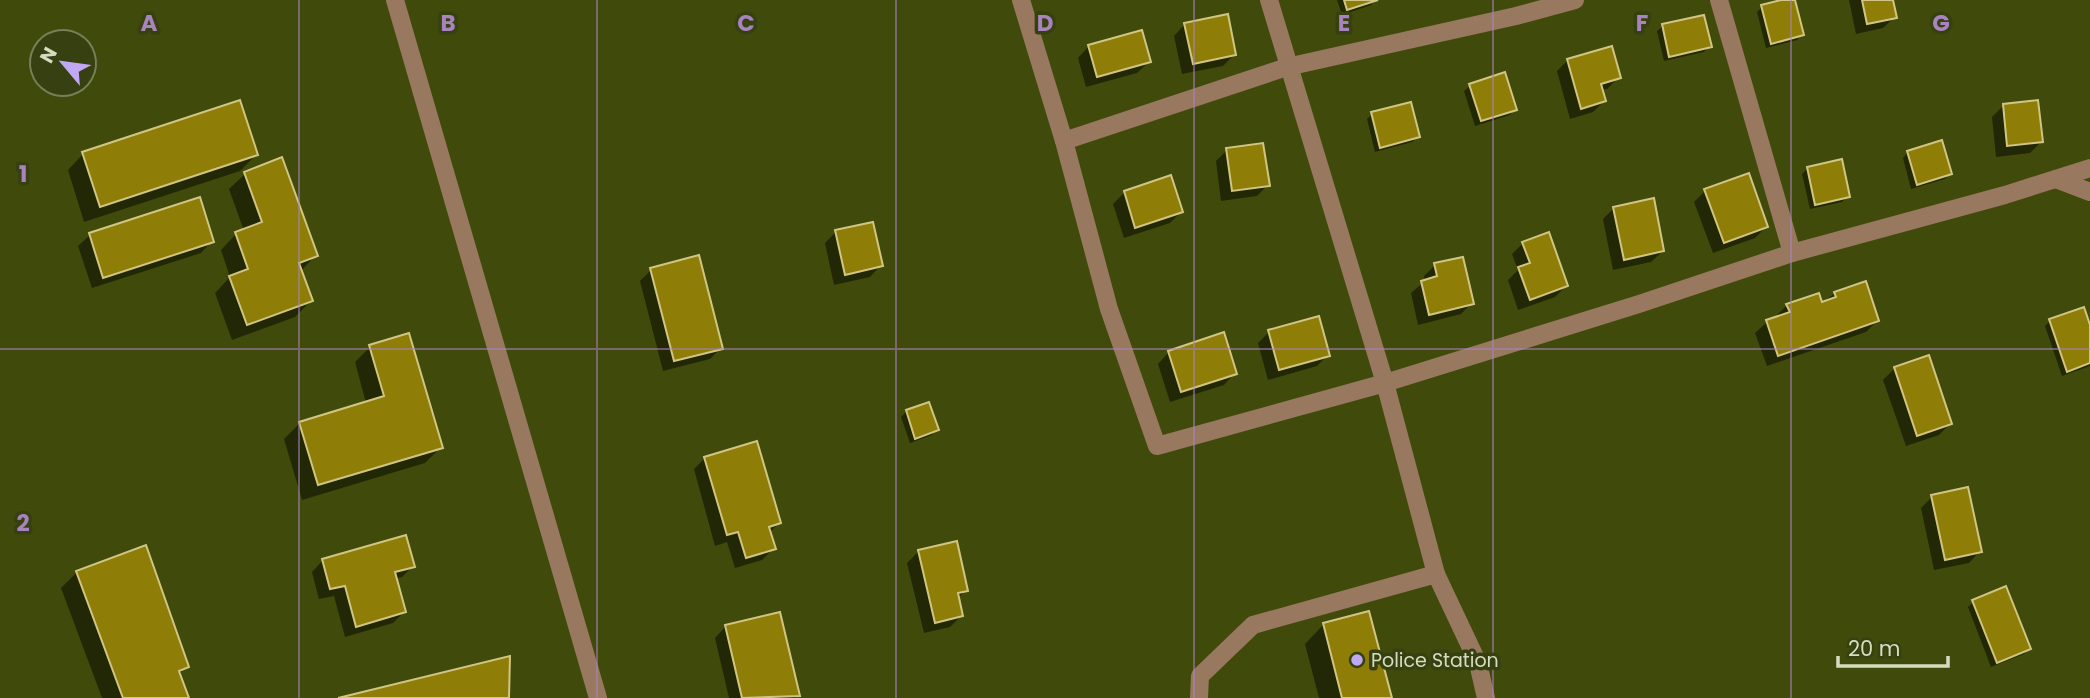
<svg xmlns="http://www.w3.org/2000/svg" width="2090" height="698" font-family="Poppins,sans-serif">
<rect width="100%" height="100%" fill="#404b0b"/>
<!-- shadow -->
<g fill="#0007">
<polygon points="1337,0 1376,0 1371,5 1342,15"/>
<polygon points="1787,0 1793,0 1802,34 1797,40 1766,48 1757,12 1762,7"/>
<polygon points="1849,0 1891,0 1895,17 1883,28 1856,34"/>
<polygon points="1185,24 1234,55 1223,66 1182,74 1174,36"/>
<polygon points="1663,26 1710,46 1704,52 1664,61 1657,31"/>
<polygon points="1089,46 1149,62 1137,73 1086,87 1078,58"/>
<polygon points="1568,60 1619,77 1607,89 1601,90 1604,101 1593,112 1570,119 1557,71"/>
<polygon points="1470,86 1515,109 1510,115 1475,126 1464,91"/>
<polygon points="2004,105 2041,142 2030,153 1996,157 1992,117"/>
<polygon points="1372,114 1418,137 1412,142 1375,152 1367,119"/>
<polygon points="1227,150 1268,185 1257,196 1221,201 1216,161"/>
<polygon points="1908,152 1950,174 1945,179 1911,189 1903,158"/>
<polygon points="83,154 256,155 240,171 84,222 68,170"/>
<polygon points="1807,169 1848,196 1842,202 1810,209 1802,174"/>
<polygon points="245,174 316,255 300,272 311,301 295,317 232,340 215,293 230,277 221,250 236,234 244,231 229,189"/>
<polygon points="1170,177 1181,212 1170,223 1124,238 1113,204 1124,193"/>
<polygon points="1705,191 1766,227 1755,238 1713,253 1694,202"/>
<polygon points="1614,208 1663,251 1651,262 1613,270 1603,219"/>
<polygon points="836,232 881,265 870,277 834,285 825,243"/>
<polygon points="90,235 212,241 201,253 92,288 78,246"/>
<polygon points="1523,243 1566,286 1555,297 1518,310 1508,280 1518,270 1512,254"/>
<polygon points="1435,265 1472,303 1461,314 1418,325 1411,293 1425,281 1424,276"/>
<polygon points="651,270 721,348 710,359 663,371 640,281"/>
<polygon points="1835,293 1877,321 1866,332 1767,366 1755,333 1767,322 1777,319 1776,316 1787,305 1821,304"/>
<polygon points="2050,321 2090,331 2090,366 2062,376 2045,326"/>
<polygon points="1269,332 1328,355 1317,366 1268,380 1258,343"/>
<polygon points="370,347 441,447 425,463 302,500 284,439 300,423 366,403 355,362"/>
<polygon points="1169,352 1235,373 1224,385 1170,402 1158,364"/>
<polygon points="1928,358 1950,424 1939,435 1906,446 1883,380 1894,369"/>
<polygon points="907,411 937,429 932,435 910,443 901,417"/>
<polygon points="705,458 779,523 769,533 774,548 762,560 735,568 727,542 715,546 694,469"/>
<polygon points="1932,497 1980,551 1969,563 1934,570 1921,508"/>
<polygon points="955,543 966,590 957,599 961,616 950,627 924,633 907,563 918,552"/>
<polygon points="323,560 413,566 402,577 395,579 404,612 393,623 345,637 334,596 319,599 312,572"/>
<polygon points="77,572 187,667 178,675 187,698 102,698 61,588"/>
<polygon points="1973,602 2029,648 2024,654 1991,667 1968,607"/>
<polygon points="1324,624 1390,698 1319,698 1305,644"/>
<polygon points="726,626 798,696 796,698 729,698 715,638"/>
</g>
<!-- building -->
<g fill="#8e7d07" stroke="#d1c584" stroke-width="2">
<polygon points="1344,0 1378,0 1347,10"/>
<polygon points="1781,0 1795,0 1804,35 1771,44 1761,5"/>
<polygon points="1862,0 1893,0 1897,18 1867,24"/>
<polygon points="1228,14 1236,55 1193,64 1184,23"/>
<polygon points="1704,15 1712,47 1669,57 1662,24"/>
<polygon points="1142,30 1151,62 1097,77 1088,45"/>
<polygon points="1612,46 1621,78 1601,84 1606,101 1581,109 1567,59"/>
<polygon points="1505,72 1517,110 1481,121 1469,84"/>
<polygon points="240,100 258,155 100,207 82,152"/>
<polygon points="2038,100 2043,142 2007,146 2003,104"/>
<polygon points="1411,102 1420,137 1380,148 1371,112"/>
<polygon points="1942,140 1952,174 1917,185 1907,151"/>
<polygon points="1263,143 1270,186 1232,191 1226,148"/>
<polygon points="282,157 318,256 299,263 313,301 247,325 229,276 248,269 235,232 262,222 244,172"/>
<polygon points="1842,159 1850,197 1815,205 1807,167"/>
<polygon points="1749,173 1768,227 1724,243 1704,189"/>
<polygon points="1171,175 1183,212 1135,228 1124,191"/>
<polygon points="200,197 214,242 103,278 89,233"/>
<polygon points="1654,198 1664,251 1624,260 1613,207"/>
<polygon points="873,222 883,266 845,275 835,230"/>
<polygon points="1549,232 1568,286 1530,300 1518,267 1530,263 1522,242"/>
<polygon points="699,255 723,349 674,361 650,268"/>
<polygon points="1463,257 1474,304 1429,315 1421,281 1437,276 1434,263"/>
<polygon points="1866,281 1879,321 1778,356 1766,320 1790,312 1786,304 1819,293 1822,302 1836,297 1834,292"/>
<polygon points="2084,307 2090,325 2090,363 2067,372 2049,319"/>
<polygon points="1319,316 1330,356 1279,370 1268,330"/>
<polygon points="1224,332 1237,374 1181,392 1168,351"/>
<polygon points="409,333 443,448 318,485 299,422 384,396 369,345"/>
<polygon points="1929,355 1952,424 1917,436 1894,367"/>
<polygon points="929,402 939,430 915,439 906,410"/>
<polygon points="757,441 781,523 769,527 776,549 746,558 738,532 727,535 704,457"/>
<polygon points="1968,487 1982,552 1945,560 1931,495"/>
<polygon points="406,535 415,567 395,572 406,612 356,627 345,586 330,589 322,559"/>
<polygon points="957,541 968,591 958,593 963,616 935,623 918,550"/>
<polygon points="146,545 189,667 179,671 189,698 123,698 76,571"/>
<polygon points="2006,586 2031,649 1997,663 1972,600"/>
<polygon points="1369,611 1392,698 1342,698 1323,623"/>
<polygon points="780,612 800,696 742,698 725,625"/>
<polygon points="510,656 509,698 338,698"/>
</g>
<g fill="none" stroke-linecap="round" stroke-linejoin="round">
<!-- minor -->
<g stroke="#98785f" stroke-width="18">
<polyline points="395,0 598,698"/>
<polyline points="1021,0 1064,141 1109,309 1157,446 1385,383 1639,304 1792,253 2005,195 2090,168"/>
<polyline points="1719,0 1792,253"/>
<polyline points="1064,141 1287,67 1516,16 1575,0"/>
<polyline points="2056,179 2090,192"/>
<polyline points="1436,574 1478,663 1486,698"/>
<polyline points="1199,698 1200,676 1253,625 1436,574 1385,383 1269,0"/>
</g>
</g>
<!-- grid -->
<path fill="none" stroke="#a884be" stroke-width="2" stroke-opacity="0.55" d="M299 0V698M597 0V698M896 0V698M1194 0V698M1493 0V698M1791 0V698M0 349H2090"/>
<!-- markers -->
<circle fill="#c1a8f3" stroke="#374011" stroke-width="2.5" cx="1357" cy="660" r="7"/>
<g text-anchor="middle" stroke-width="7" stroke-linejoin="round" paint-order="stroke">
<!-- poi labels -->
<g font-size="19" fill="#d5ddbe" stroke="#374011" text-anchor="start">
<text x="1371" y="667">Police Station</text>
</g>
</g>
<g font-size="23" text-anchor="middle" font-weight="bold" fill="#a884be" stroke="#374011" stroke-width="7" stroke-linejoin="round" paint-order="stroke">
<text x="149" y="31">A</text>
<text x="448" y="31">B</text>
<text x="746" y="31">C</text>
<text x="1045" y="31">D</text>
<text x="1344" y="31">E</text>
<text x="1642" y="31">F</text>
<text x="1941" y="31">G</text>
<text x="23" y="182">1</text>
<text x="23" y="531">2</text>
</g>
<!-- north arrow -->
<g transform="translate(63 63) rotate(299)"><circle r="33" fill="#374011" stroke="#767f56" stroke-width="2"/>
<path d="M0-5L12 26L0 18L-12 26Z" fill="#c1a8f3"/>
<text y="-10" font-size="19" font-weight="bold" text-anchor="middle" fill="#d5ddbe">N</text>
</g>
<!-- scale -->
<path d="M1838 656v10h110v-10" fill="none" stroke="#d5ddbe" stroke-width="3.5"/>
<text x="1848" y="656" font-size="21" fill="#d5ddbe" stroke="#374011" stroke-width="5" paint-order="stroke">20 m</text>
</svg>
